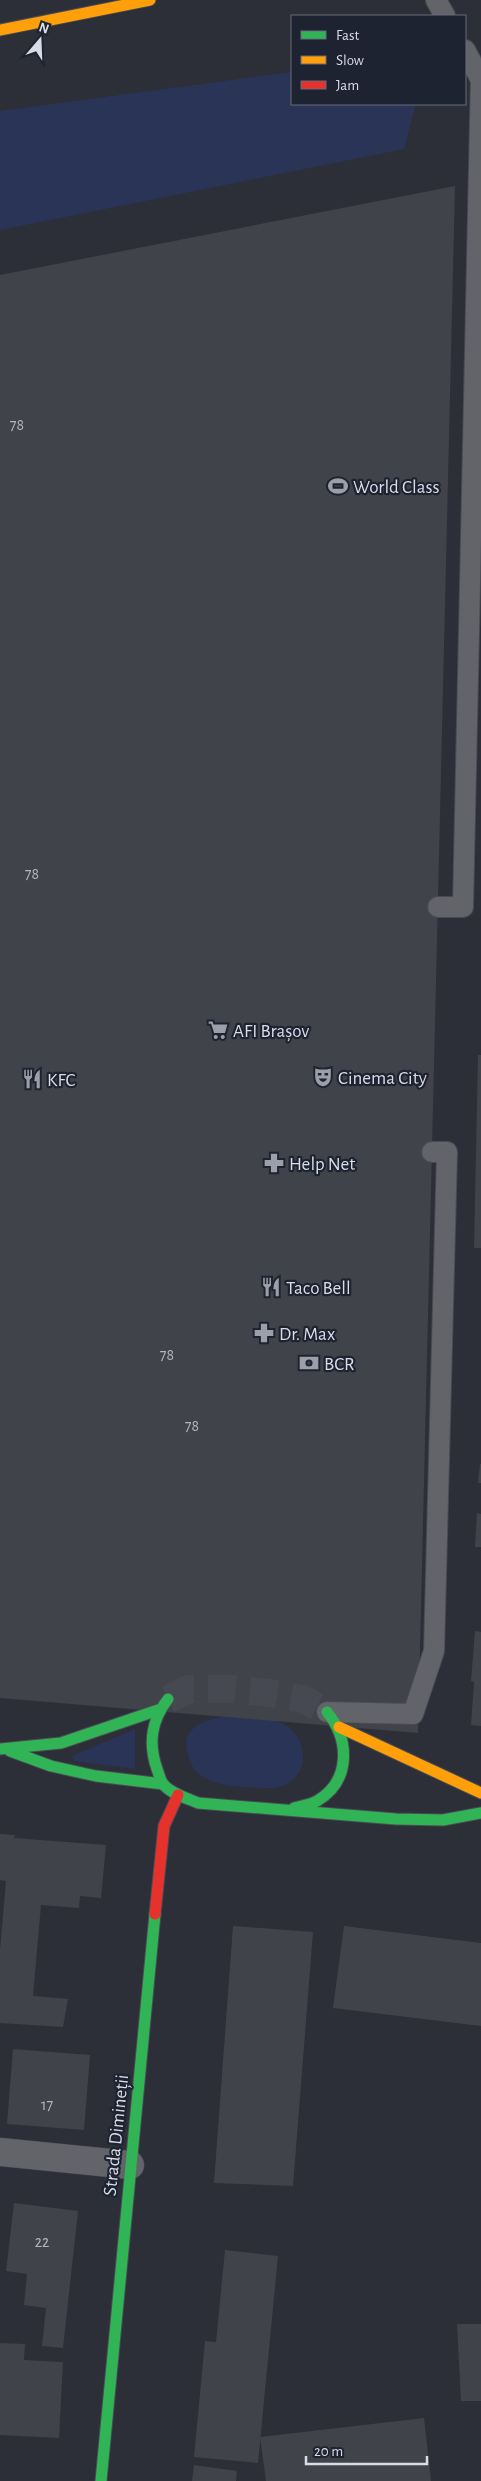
<svg xmlns="http://www.w3.org/2000/svg" width="481" height="2481" font-family="'Alegreya Sans',sans-serif">
<rect width="100%" height="100%" fill="#2c2f37"/>
<!-- green -->
<g fill="#2a3457">
<polygon points="292,72 292,104 416,104 404,149 0,230 0,111"/>
<path d="M221 1717C234 1718 273 1718 282 1723 317 1743 307 1791 265 1788 243 1787 218 1788 199 1774 193 1770 190 1762 188 1755 181 1729 199 1722 221 1717Z"/>
<polygon points="135,1729 135,1769 74,1761 72,1756"/>
</g>
<!-- building -->
<g fill="#41434a">
<polygon points="455,186 418,1733 0,1698 0,275"/>
<polygon points="478,1055 481,1055 481,1248 474,1248"/>
<polygon points="480,1464 481,1464 481,1483 478,1483"/>
<polygon points="477,1513 481,1514 481,1547 475,1547"/>
<polygon points="475,1631 481,1632 481,1726 471,1725 474,1682 471,1681"/>
<polygon points="0,1834 15,1835 14,1838 106,1845 101,1898 80,1896 79,1908 41,1905 33,1996 68,1999 63,2027 0,2023 0,1950 6,1881 0,1880"/>
<polygon points="233,1926 313,1932 293,2186 214,2183"/>
<polygon points="344,1926 481,1943 481,2026 333,2008"/>
<polygon points="13,2049 90,2055 84,2130 7,2124"/>
<polygon points="14,2203 78,2211 63,2348 42,2346 46,2308 24,2305 27,2274 6,2271"/>
<polygon points="225,2250 278,2256 258,2463 194,2457 205,2341 216,2342"/>
<polygon points="457,2324 481,2324 481,2401 461,2401"/>
<polygon points="0,2343 25,2344 24,2360 63,2362 59,2438 0,2435"/>
<polygon points="424,2418 431,2481 266,2481 260,2437"/>
<polygon points="194,2465 237,2471 236,2481 192,2481"/>
</g>
<g fill="none" stroke-linecap="round" stroke-linejoin="round">
<!-- secondary-tunnel -->
<polyline stroke="#464951" stroke-width="28" stroke-dasharray="28 14" stroke-linecap="butt" points="168,1699 189,1689 231,1689 269,1693 303,1699 327,1712"/>
<defs>
<g id="lane">
<polyline points="436,0 445,16"/>
<polyline points="465,50 480,78"/>
<polyline points="438,907 463,907 481,76"/>
<polyline points="327,1712 413,1714 434,1651 447,1152 432,1152"/>
</g>
<polyline id="street" points="0,2152 130,2165"/>
<g id="fast">
<path d="M168 1699C151 1721 148 1743 157 1769 159 1774 160 1780 163 1784 171 1794 187 1798 198 1803L396 1819 443 1820 481 1813"/>
<polyline points="0,1749 61,1743 158,1710"/>
<polyline points="10,1751 51,1766 96,1776 163,1784"/>
<path d="M294 1808C301 1806 310 1805 317 1801 351 1781 350 1740 327 1712"/>
<polyline points="101,2481 155,1914"/>
</g>
<g id="slow">
<polyline points="0,30 150,0"/>
<polyline points="339,1727 481,1793"/>
</g>
<polyline id="jam" points="155,1914 164,1826 178,1795"/>
</defs>
<!-- lane casing -->
<use href="#lane" stroke="#494b52" stroke-width="22"/>
<!-- street casing -->
<use href="#street" stroke="#494b52" stroke-width="29"/>
<!-- fast casing -->
<use href="#fast" stroke="#494b52" stroke-width="13"/>
<!-- slow casing -->
<use href="#slow" stroke="#494b52" stroke-width="13"/>
<!-- jam casing -->
<use href="#jam" stroke="#494b52" stroke-width="13"/>
<!-- lane -->
<use href="#lane" stroke="#62646a" stroke-width="20"/>
<!-- street -->
<use href="#street" stroke="#62646a" stroke-width="28"/>
<!-- fast -->
<use href="#fast" stroke="#30b455" stroke-width="11"/>
<!-- slow -->
<use href="#slow" stroke="#ff9f0a" stroke-width="11"/>
<!-- jam -->
<use href="#jam" stroke="#e5322d" stroke-width="11"/>
</g>
<!-- icons -->
<defs>
<symbol id="stadium-bare" viewBox="-9 -9 18 18"><path d="M0-5a6.5 5 0 1 0 0 10a6.5 5 0 1 0 0-10ZM-3.5-1.8h7v3.6h-7Z" fill="#9c9fa9" stroke="#1e2331" stroke-width="2.5" paint-order="stroke"/></symbol>
<symbol id="supermarket-bare" viewBox="-9 -9 18 18"><path d="M-6-5.5h2.5l.6 2H6L4.5 2H-2.5L-4.4-4H-6ZM-1.5 3.2a1.3 1.3 0 1 0 .1 0ZM3 3.2a1.3 1.3 0 1 0 .1 0Z" fill="#9c9fa9" stroke="#1e2331" stroke-width="2.5" paint-order="stroke"/></symbol>
<symbol id="theatre-bare" viewBox="-9 -9 18 18"><path d="M-5-5.5Q0-4 5-5.5V0Q5 5 0 6Q-5 5-5 0ZM-3.3-2.5H-1v1.5H-3.3ZM1-2.5H3.3v1.5H1ZM-2.8 1Q0 5.5 2.8 1Z" fill="#9c9fa9" stroke="#1e2331" stroke-width="2.5" paint-order="stroke"/></symbol>
<symbol id="restaurant-bare" viewBox="-9 -9 18 18"><path d="M-5-6h1v4h1v-4h1v4h1v-4h1v5L-1.5 .5V6h-2V.5L-5-1ZM5-6V6H3V1.5H1.5Q1.5-4 5-6Z" fill="#9c9fa9" stroke="#1e2331" stroke-width="2.5" paint-order="stroke"/></symbol>
<symbol id="pharmacy-bare" viewBox="-9 -9 18 18"><path d="M-2-6h4v4h4v4h-4v4h-4v-4h-4v-4h4Z" fill="#9c9fa9" stroke="#1e2331" stroke-width="2.5" paint-order="stroke"/></symbol>
<symbol id="bank-bare" viewBox="-9 -9 18 18"><path d="M-6-4H6V4H-6ZM0-2.3a2.3 2.3 0 1 0 0 4.6a2.3 2.3 0 1 0 0-4.6Z" fill="#9c9fa9" stroke="#1e2331" stroke-width="2.5" paint-order="stroke"/></symbol>
</defs>
<g fill-rule="evenodd">
<use href="#stadium-bare" x="324" y="472" width="28" height="28"/>
<use href="#supermarket-bare" x="204" y="1016" width="28" height="28"/>
<use href="#theatre-bare" x="309" y="1063" width="28" height="28"/>
<use href="#restaurant-bare" x="18" y="1065" width="28" height="28"/>
<use href="#pharmacy-bare" x="260" y="1149" width="28" height="28"/>
<use href="#restaurant-bare" x="257" y="1273" width="28" height="28"/>
<use href="#pharmacy-bare" x="250" y="1319" width="28" height="28"/>
<use href="#bank-bare" x="295" y="1349" width="28" height="28"/>
</g>
<g text-anchor="middle" stroke-width="4.5" stroke-linejoin="round" paint-order="stroke">
<!-- number labels -->
<g font-size="16" fill="#b3b6c0">
<text x="17" y="430">78</text>
<text x="32" y="879">78</text>
<text x="167" y="1360">78</text>
<text x="192" y="1431">78</text>
<text x="47" y="2110">17</text>
<text x="42" y="2247">22</text>
</g>
<!-- poi labels -->
<g font-size="19" fill="#d9dce7" stroke="#1e2331" text-anchor="start">
<text x="353" y="493">World Class</text>
<text x="233" y="1037">AFI Brașov</text>
<text x="338" y="1084">Cinema City</text>
<text x="47" y="1086">KFC</text>
<text x="289" y="1170">Help Net</text>
<text x="286" y="1294">Taco Bell</text>
<text x="279" y="1340">Dr. Max</text>
<text x="324" y="1370">BCR</text>
</g>
<!-- street labels -->
<g font-size="19" fill="#d9dce7" stroke="#1e2331">
<text transform="translate(115 2135) rotate(-84)" y="7">Strada Dimineții</text>
</g>
</g>
<!-- legend -->
<rect x="291" y="15" width="175" height="90" fill="#1e2331" stroke="#696d7a"/>
<rect x="301" y="31" width="25" height="8" fill="#30b455" stroke="#696d7a"/>
<text x="336" y="40" font-size="15" fill="#d9dce7">Fast</text>
<rect x="301" y="56" width="25" height="8" fill="#ff9f0a" stroke="#696d7a"/>
<text x="336" y="65" font-size="15" fill="#d9dce7">Slow</text>
<rect x="301" y="81" width="25" height="8" fill="#e5322d" stroke="#696d7a"/>
<text x="336" y="90" font-size="15" fill="#d9dce7">Jam</text>
<!-- north arrow -->
<g transform="translate(40 40) rotate(19)" stroke="#1e2331" stroke-width="4" paint-order="stroke">
<path d="M0-4L9 19L0 12L-9 19Z" fill="#d9dce7"/>
<text y="-8" font-size="14" font-weight="bold" text-anchor="middle" fill="#d9dce7">N</text>
</g>
<!-- scale -->
<path d="M306 2456v8h121v-8" fill="none" stroke="#d9dce7" stroke-width="2.5"/>
<text x="314" y="2456" font-size="15" fill="#d9dce7" stroke="#1e2331" stroke-width="4" paint-order="stroke">20 m</text>
</svg>
